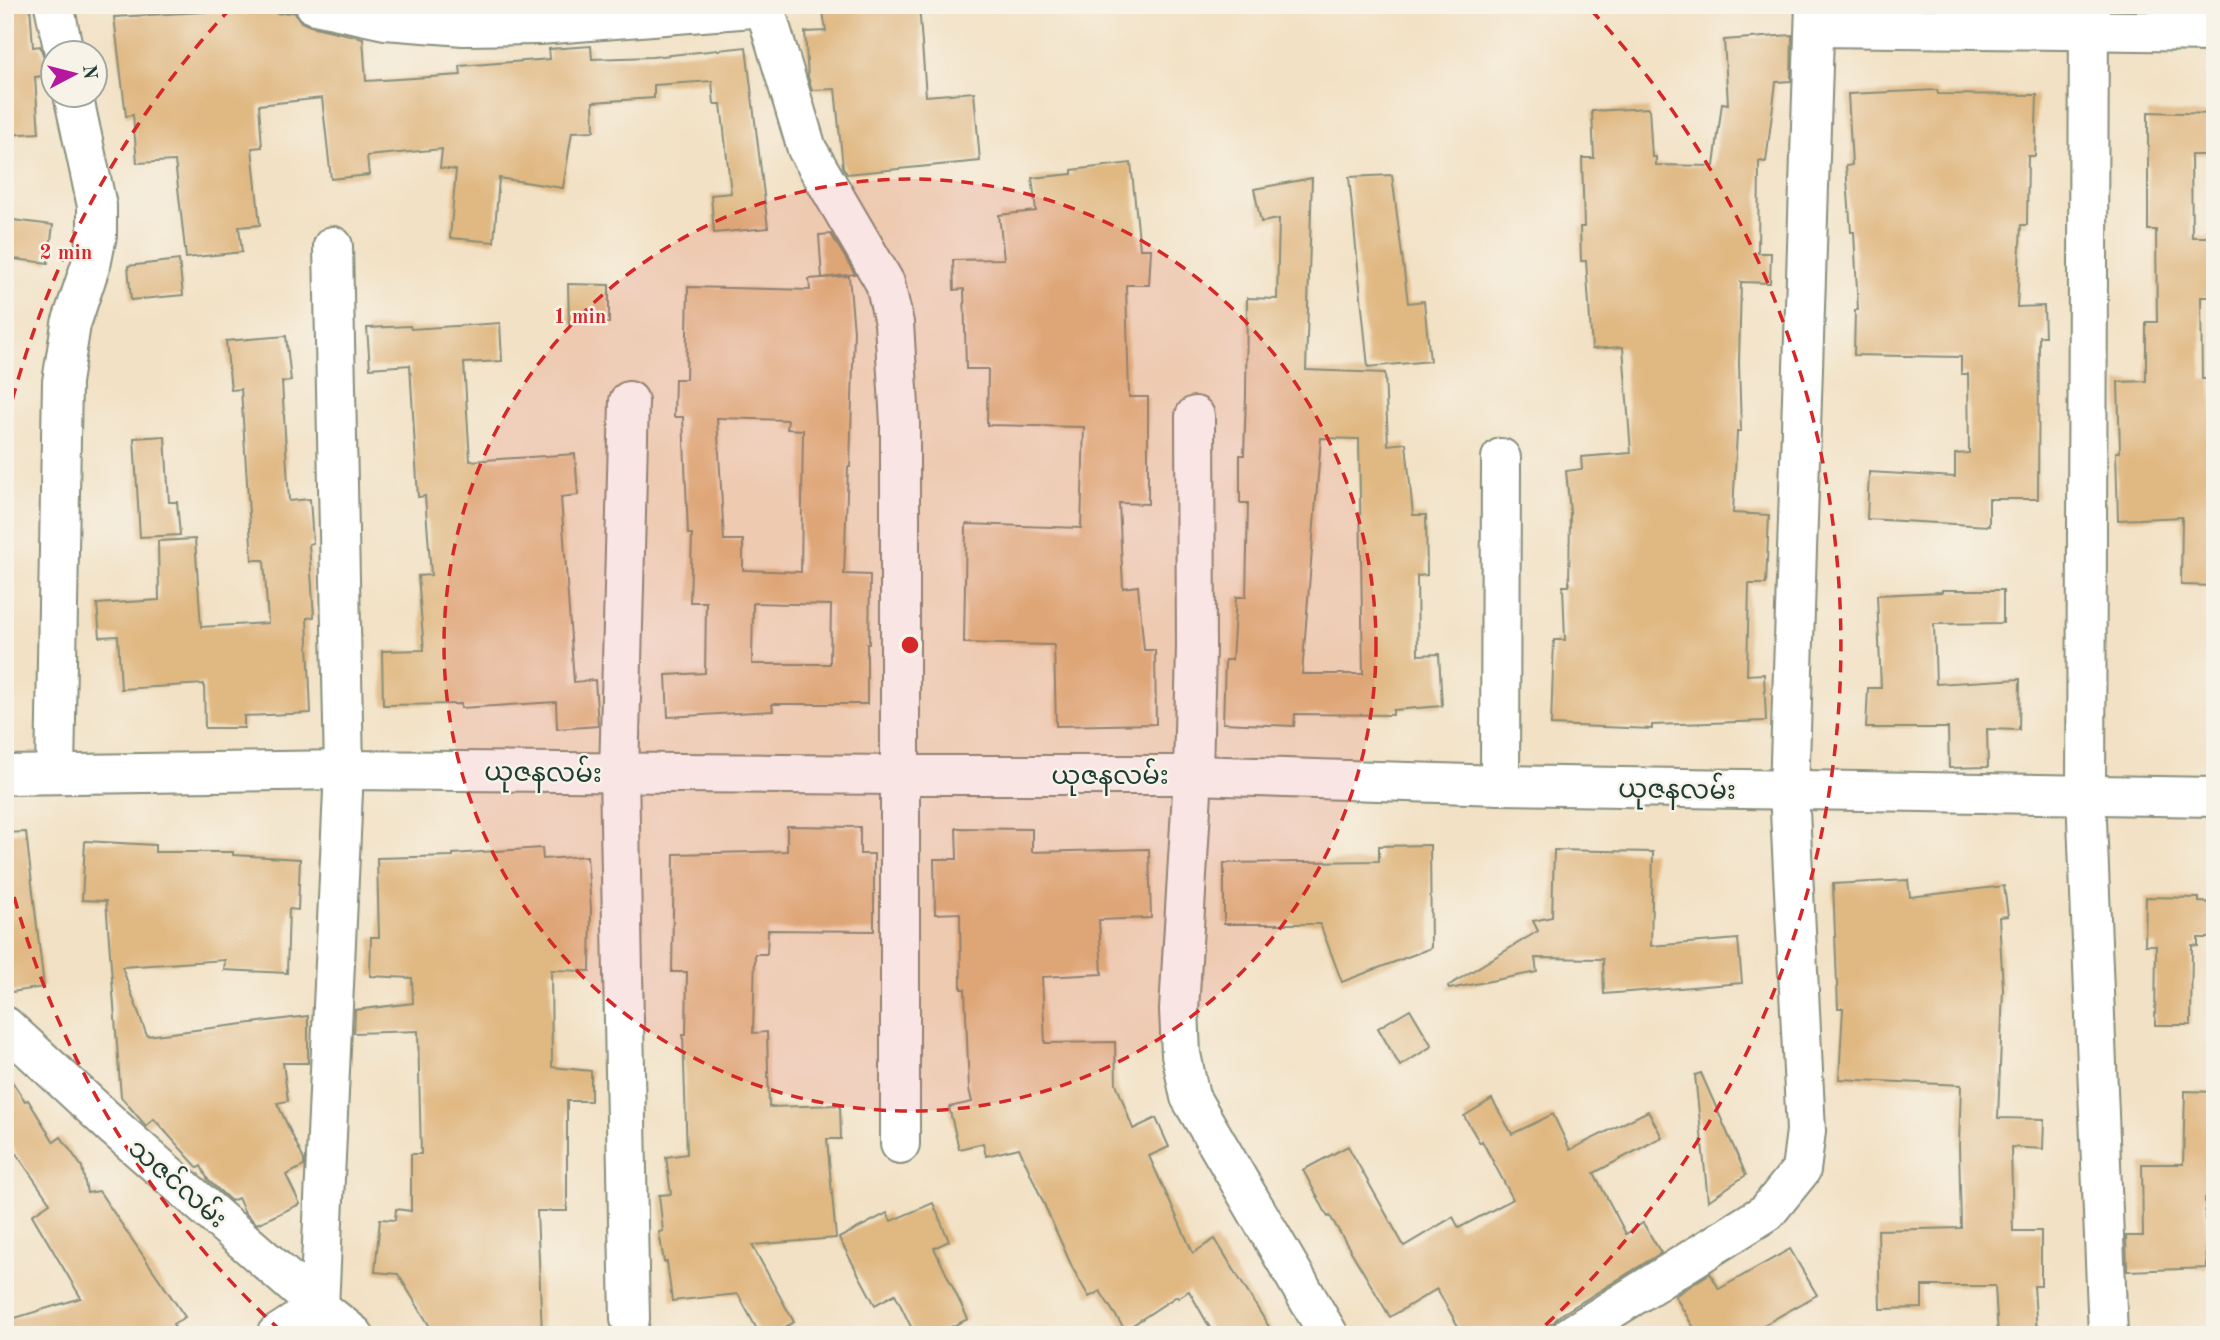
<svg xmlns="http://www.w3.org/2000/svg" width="2220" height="1340" font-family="'Old Standard TT','Noto Sans Myanmar',serif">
<rect width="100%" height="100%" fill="#f7f3e8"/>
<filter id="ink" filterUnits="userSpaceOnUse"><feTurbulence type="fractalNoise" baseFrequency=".0143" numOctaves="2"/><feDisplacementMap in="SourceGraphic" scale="14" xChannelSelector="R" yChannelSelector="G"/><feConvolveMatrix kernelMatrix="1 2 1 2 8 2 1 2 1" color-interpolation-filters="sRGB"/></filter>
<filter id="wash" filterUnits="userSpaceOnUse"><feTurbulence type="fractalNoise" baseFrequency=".00686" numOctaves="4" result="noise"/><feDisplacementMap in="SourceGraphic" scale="28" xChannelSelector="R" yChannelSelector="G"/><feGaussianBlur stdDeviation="1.57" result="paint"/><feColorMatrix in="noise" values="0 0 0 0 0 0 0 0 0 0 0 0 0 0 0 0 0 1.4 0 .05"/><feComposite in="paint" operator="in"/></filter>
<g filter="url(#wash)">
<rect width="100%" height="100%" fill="#f2e1c4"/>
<g id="blocks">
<!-- building -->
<g fill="#e0b882" fill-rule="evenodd">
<polygon points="5,5 30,5 33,47 40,46 47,66 52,70 52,75 35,77 39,133 5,135"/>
<polygon points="822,5 919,5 926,96 974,92 980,161 847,174 843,167 835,89 812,90 808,77 805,32 826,31"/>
<polygon points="277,8 277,14 294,12 301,22 310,26 363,38 366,81 461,75 460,66 550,59 549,49 591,46 592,59 652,57 746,47 768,228 714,233 711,195 731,193 721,104 714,104 712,81 654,85 654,98 593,102 594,131 572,132 563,188 499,178 494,242 450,238 456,170 440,168 442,149 367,156 369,175 331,179 322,98 259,105 262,147 252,148 260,225 239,227 242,252 186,258 175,161 137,163 133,115 126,116 114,17"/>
<polygon points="1792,35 1791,81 1776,82 1766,162 1759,161 1758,253 1771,253 1770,283 1741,282 1739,363 1741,431 1737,431 1733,513 1769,515 1766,584 1749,584 1747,675 1764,674 1766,721 1652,725 1652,729 1551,725 1554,640 1565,640 1563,586 1569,586 1570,512 1566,471 1582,469 1581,457 1631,453 1623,347 1592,349 1586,261 1581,261 1580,227 1584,227 1582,158 1594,158 1592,111 1649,108 1652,157 1656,157 1656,165 1714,166 1722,103 1728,104 1724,40"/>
<polygon points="1937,90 1938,94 2037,95 2035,156 2028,156 2027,225 2021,225 2017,307 2044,306 2045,336 2039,336 2038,499 1989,499 1989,526 1867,519 1869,472 1955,477 1955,454 1969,453 1968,374 1961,374 1961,357 1854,355 1855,310 1858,310 1854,232 1851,232 1846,166 1852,165 1848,94"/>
<polygon points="2148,112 2215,114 2215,155 2191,155 2192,237 2215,237 2215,297 2201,297 2202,379 2211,379 2215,448 2215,586 2181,585 2182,517 2118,520 2116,452 2120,452 2118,382 2146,381 2146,322 2157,322 2156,230 2148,230"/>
<polygon points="1131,163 1140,249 1151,249 1149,285 1126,285 1129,397 1148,397 1148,504 1119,503 1123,588 1138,586 1144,650 1155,650 1156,724 1056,726 1054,645 964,643 966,524 1081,528 1084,427 987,425 988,369 966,369 964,289 954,290 953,260 1004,259 999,215 1036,211 1032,178 1072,174 1072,170"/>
<polygon points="1392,175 1408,303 1424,301 1430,361 1368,367 1349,177"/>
<path d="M1312 178 1306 370 1385 373 1388 445 1406 443 1413 515H1426L1427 575 1417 576 1418 655 1439 654 1442 706 1393 710V715L1295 714 1294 726 1223 723 1225 660H1232L1236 597H1246L1248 503H1240V455H1244L1246 395 1247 298 1277 299 1279 219 1261 222 1254 189ZM1321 438 1359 439 1363 674H1302Z"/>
<polygon points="5,219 53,225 48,263 5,258"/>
<polygon points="831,234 855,274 822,278 819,235"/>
<polygon points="179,260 183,295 131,300 128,266"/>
<path d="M849 276 854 331 850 467H848L844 574 870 575 869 644H867V704H772L773 711 668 717 666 675 705 673 706 602H690L692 534H688L683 417H674L675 379H686L688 287 810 290 809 279ZM717 418 788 420 787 429 803 430 801 572 743 570V540H724ZM753 603 831 605 830 664H752Z"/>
<polygon points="568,284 609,285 609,323 569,324"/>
<polygon points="500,323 502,361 464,363 470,461 575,454 578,495 561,497 574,682 595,680 598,726 557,729 556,702 461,708 461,704 383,705 382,651 424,650 418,576 431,575 425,496 418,497 410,365 370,368 367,328 410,326 411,329"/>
<polygon points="286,336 291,381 282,382 289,501 310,499 313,543 309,544 314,617 307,618 311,713 244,716 244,728 205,728 204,684 121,689 118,636 100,637 97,604 159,600 158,541 195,539 201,627 268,623 264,560 252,560 241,389 231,390 226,341"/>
<polygon points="165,436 169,502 177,502 180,535 140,537 134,438"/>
<polygon points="1942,590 2003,590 2003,623 1934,624 1936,684 2020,679 2019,730 1987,729 1988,767 1949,768 1948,728 1866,728 1868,688 1881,688 1877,595 1942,592"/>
<polygon points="787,826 860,827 860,854 874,854 874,931 768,930 767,954 755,954 753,1033 767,1032 769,1107 840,1105 841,1139 827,1139 836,1238 752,1245 794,1322 771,1335 760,1335 738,1294 672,1301 667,1262 664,1262 659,1232 663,1231 659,1195 671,1194 666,1157 687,1154 683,1035 686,1035 687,972 672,972 674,854 787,851"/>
<polygon points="956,828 1032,829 1032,852 1149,849 1151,918 1099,920 1102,974 1042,977 1045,1043 1115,1042 1116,1083 1133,1129 1156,1118 1169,1147 1149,1156 1193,1253 1215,1239 1274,1335 1214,1335 1189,1291 1178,1298 1177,1296 1125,1330 1100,1291 1089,1297 1073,1269 1019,1148 986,1156 983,1143 959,1149 949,1107 972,1102 969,1089 965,989 961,989 960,913 935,914 934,859 957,859"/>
<polygon points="26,832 44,987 5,993 5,833"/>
<polygon points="85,841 155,845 155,852 233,852 233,855 300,859 298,910 289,909 287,973 224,970 225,960 122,967 147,1036 308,1016 308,1063 283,1063 288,1101 277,1103 304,1160 304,1166 286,1175 300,1204 257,1224 245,1213 238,1198 231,1201 208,1180 201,1166 198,1168 154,1119 146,1126 121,1097 106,901 82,900"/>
<polygon points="1430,845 1431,948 1342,982 1320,924 1224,924 1224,863 1379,861 1379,846"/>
<polygon points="542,848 543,859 587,856 591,908 590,971 551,970 552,1067 591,1071 591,1101 567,1101 567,1211 537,1211 542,1335 435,1335 398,1274 375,1272 380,1219 395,1220 396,1209 411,1211 411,1154 421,1154 418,1031 354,1033 355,1010 413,1003 412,978 370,976 371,937 379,937 377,858 453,856 453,854"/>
<polygon points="1554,850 1653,852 1651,946 1738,939 1742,983 1604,994 1603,959 1535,958 1537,972 1449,989 1448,986 1538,931 1533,921 1552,917"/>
<polygon points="1908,880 1910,897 2004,886 2008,916 1999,917 2003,989 1998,1118 2044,1119 2043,1149 2011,1147 2013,1231 2041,1231 2041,1286 2034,1286 2037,1335 1998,1335 1995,1286 1922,1286 1922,1308 1880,1309 1878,1230 1961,1228 1959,1145 1961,1085 1839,1079 1843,1008 1838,1008 1833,884"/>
<polygon points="2146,897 2199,898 2199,902 2215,903 2215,938 2198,938 2198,946 2192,945 2191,1025 2155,1025 2156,945 2145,945"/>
<polygon points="1410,1009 1432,1046 1400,1066 1378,1028"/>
<polygon points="5,1071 25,1101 28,1100 54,1142 61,1137 82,1167 87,1193 99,1191 185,1317 173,1324 179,1335 5,1335 5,1321 81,1298 32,1215 50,1203 5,1137"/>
<polygon points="1701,1073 1746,1175 1708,1201 1695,1075"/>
<polygon points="2185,1091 2215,1092 2215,1198 2205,1198 2207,1268 2127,1271 2126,1236 2143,1236 2142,1164 2183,1164"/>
<polygon points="1492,1099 1512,1134 1553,1114 1570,1150 1648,1111 1662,1137 1594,1173 1626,1234 1643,1223 1661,1253 1559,1316 1554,1322 1530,1335 1463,1335 1437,1289 1390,1317 1330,1216 1328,1217 1303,1170 1348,1146 1404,1246 1453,1217 1459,1228 1513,1199 1482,1141 1480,1143 1464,1116"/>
<polygon points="933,1203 949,1241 934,1248 968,1319 934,1335 915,1335 895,1294 875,1305 839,1238 887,1213 891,1221"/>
<polygon points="1790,1249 1817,1295 1746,1335 1698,1335 1675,1296 1710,1273 1719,1289"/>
</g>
</g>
</g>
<g filter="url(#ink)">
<use href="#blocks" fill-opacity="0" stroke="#888f7c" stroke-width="2"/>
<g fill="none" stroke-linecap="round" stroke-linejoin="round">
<defs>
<g id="minor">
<polyline points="54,5 64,52"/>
<polyline points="315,5 385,20 464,26 539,25 765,7"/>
<polyline points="764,5 807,149 885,283 894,323 900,423 900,1144"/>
<polyline points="2089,5 2086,795 2108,1335"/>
<polyline points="1815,27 2215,32"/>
<polyline points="629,401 619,773 630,1319"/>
<polyline points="1195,416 1196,647 1193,775 1179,1010 1181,1054 1190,1097 1329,1335"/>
<polyline points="55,773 62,382 71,324 92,261 97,235 97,206 73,94"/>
<polyline points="1500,785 1501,458"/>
<polyline points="5,1026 115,1128 319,1307 354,1335"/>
<polyline points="276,1335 319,1307 344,770 333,246"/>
<polyline points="1571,1335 1767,1212 1801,1170 1806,1131 1789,791 1815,5"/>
</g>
<polyline id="tertiary" points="5,775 344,770 900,775 1193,775 1500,785 2215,797"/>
</defs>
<!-- minor casing -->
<use href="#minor" stroke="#888f7c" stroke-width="42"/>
<!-- tertiary casing -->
<use href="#tertiary" stroke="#888f7c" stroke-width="42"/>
<!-- minor -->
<use href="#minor" stroke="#fff" stroke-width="38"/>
<!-- tertiary -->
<use href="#tertiary" stroke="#fff" stroke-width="38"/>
</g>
</g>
<!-- distance rings -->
<circle cx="910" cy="645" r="466" fill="#d62828" fill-opacity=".12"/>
<g fill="none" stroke="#d62828" stroke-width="3.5" stroke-dasharray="12 9">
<circle cx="910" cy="645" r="466"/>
<path d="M281 1331A931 931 0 0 1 7 870M7 420A931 931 0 0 1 229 10M1591 10A931 931 0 0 1 1539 1331"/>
</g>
<g text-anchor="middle" stroke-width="5" stroke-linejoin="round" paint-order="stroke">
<!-- street labels -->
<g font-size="26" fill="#1f3d34" stroke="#f7f3e8">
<text transform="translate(543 772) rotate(1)" y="9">ယုဇနလမ်း</text>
<text x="1110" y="784">ယုဇနလမ်း</text>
<text transform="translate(1677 789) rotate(1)" y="9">ယုဇနလမ်း</text>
<text transform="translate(178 1183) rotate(41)" y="9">သဇင်လမ်း</text>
</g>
</g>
<circle cx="910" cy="645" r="10" fill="#d62828" stroke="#f7f3e8" stroke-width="3.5"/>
<g font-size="21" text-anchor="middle" font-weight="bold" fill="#d62828" stroke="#f7f3e8" stroke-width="5" stroke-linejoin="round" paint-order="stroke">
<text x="66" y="259">2 min</text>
<text x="580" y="323">1 min</text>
</g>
<!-- margin -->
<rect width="2220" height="1340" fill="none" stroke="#f7f3e8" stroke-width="28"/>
<!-- north arrow -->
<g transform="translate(74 74) rotate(83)"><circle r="33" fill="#f7f3e8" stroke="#a1aaa0" stroke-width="2"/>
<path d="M0-5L12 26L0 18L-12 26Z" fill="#b5179e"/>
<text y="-10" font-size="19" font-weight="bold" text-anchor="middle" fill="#1f3d34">N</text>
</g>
</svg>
